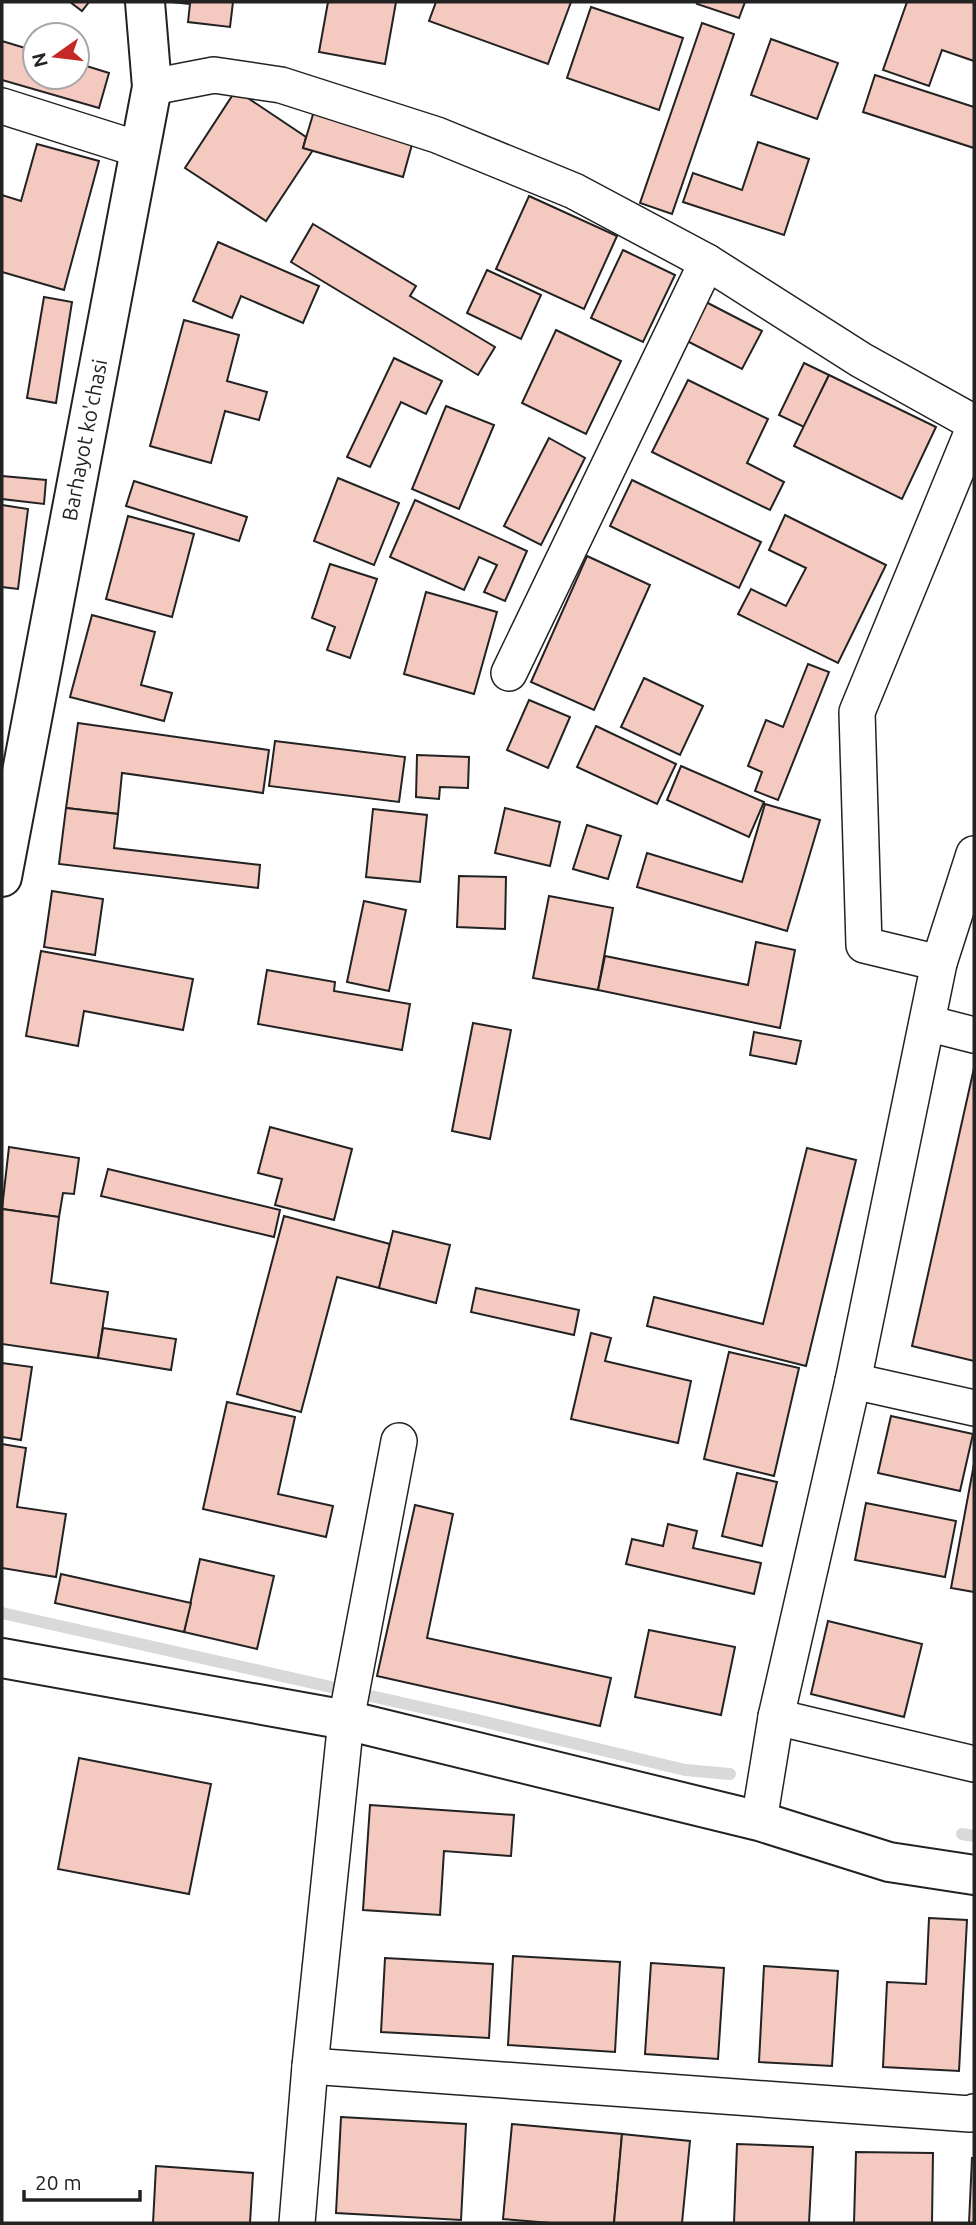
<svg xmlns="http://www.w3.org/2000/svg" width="976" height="2225" font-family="Ubuntu,sans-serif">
<rect width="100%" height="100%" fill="#fff"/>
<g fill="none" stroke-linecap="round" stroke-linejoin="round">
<!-- stream -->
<g stroke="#d9d9d9" stroke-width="12">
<polyline points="2,1613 473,1719 685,1770 730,1774"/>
<polyline points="962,1834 974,1836"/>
</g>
</g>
<!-- building -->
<g fill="#f3c9c0" stroke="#222" stroke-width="2">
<polygon points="70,2 89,2 82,11"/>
<polygon points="171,2 233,2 230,27 188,22 190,4"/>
<polygon points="328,2 396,2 385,64 319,52"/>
<polygon points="436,2 571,2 548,64 429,21"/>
<polygon points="698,2 745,2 739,18 697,4"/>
<polygon points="907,2 974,2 974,61 942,50 929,86 883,70"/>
<polygon points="591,7 683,38 659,110 567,78"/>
<polygon points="702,23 734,34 672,214 640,203"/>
<polygon points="771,39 838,63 817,119 751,95"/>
<polygon points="2,41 35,51 35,77 77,77 77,63 109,73 99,108 2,80"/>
<polygon points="875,75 974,107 974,148 863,112"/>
<polygon points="236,90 306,137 303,148 313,150 266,221 185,168"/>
<polygon points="314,111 413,141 403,177 303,148"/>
<polygon points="758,142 809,159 784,235 683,202 693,173 742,190"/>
<polygon points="37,144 99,161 64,290 2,272 2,195 21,201"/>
<polygon points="529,196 617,236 584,309 496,269"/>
<polygon points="313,224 416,286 410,296 495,347 478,375 291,262"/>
<polygon points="218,242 319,286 303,323 241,296 232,318 193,301"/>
<polygon points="623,250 675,275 643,342 591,318"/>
<polygon points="487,270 541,295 521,339 467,313"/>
<polygon points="44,297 72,302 56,403 27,398"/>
<polygon points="704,301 762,331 742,369 685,340"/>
<polygon points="184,320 239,335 227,381 267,392 259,420 225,411 211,463 150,446"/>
<polygon points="556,330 621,361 586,434 522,403"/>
<polygon points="394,358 442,381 426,414 401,402 370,467 347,457"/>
<polygon points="804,363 829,375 804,427 779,415"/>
<polygon points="829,375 936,427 902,499 794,446"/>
<polygon points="688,380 768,419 747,463 784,482 770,510 652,452"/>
<polygon points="446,406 494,425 459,509 412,489"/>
<polygon points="549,438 585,458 541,545 504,526"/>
<polygon points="2,476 46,480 44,504 2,499"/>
<polygon points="338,478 399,503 374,565 314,541"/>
<polygon points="632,480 761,542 739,588 610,526"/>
<polygon points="134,481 247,517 239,541 126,506"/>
<polygon points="415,500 527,551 505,601 484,592 497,565 479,557 464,590 390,557"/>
<polygon points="2,505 28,509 18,589 2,587"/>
<polygon points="785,515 886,565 838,663 738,614 751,589 786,606 806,568 769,550"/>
<polygon points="128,516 194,534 172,617 106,599"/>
<polygon points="587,556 650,585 594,710 531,682"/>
<polygon points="330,564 377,579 350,658 327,650 335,627 312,618"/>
<polygon points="426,592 497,612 474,694 404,674"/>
<polygon points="92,615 155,632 141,685 172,693 164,721 70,697"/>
<polygon points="808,664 829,672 778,800 755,791 762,772 748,766 766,720 783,727"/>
<polygon points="644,678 703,706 680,755 621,727"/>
<polygon points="529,700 570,717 548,768 507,750"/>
<polygon points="78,723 269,750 263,793 122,773 118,814 66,808"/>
<polygon points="596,726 676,764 657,804 577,767"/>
<polygon points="275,741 405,757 399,802 269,786"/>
<polygon points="417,755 469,757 468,788 440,787 439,799 416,797"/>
<polygon points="681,766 764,802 749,837 667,800"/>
<polygon points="765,804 820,820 787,931 637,887 647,853 742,882"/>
<polygon points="66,808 118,814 114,848 260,865 258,888 59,864"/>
<polygon points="505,808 560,822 550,866 495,853"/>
<polygon points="373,809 427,815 420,882 366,877"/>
<polygon points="587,825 621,836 608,879 573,869"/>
<polygon points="459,876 506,877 505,929 457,927"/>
<polygon points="52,891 103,899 95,955 44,947"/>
<polygon points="549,896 613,908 598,990 533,978"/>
<polygon points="364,901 406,910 389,991 347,982"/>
<polygon points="756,942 795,950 780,1028 598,990 605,956 748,985"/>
<polygon points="41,951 193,979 183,1030 84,1011 78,1046 26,1036"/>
<polygon points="267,970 335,982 334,991 410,1004 402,1050 258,1024"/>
<polygon points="473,1023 511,1030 490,1139 452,1131"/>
<polygon points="754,1032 801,1041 796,1064 750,1055"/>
<polygon points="974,1068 974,1361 912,1346"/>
<polygon points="270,1127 352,1149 334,1220 275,1205 282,1179 258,1173"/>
<polygon points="9,1147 79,1158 74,1194 63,1193 59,1217 2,1209"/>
<polygon points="807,1148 856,1160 806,1366 647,1326 654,1297 763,1324"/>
<polygon points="108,1169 280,1210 274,1237 101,1196"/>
<polygon points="2,1209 59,1217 51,1283 108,1292 98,1358 2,1344"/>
<polygon points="284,1216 390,1244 379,1288 337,1277 301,1412 237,1394"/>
<polygon points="393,1231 450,1245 436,1303 379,1288"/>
<polygon points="476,1288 579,1310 574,1335 471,1312"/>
<polygon points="103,1328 176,1339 171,1370 98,1358"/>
<polygon points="591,1333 611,1338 605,1361 691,1381 678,1443 571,1419"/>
<polygon points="729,1352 799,1368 774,1476 704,1459"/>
<polygon points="2,1363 32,1367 21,1440 2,1437"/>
<polygon points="227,1402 295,1417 278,1494 333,1506 326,1537 203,1509"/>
<polygon points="891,1416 973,1434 960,1491 878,1473"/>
<polygon points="2,1444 26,1448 17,1507 66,1514 56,1577 2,1568"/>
<polygon points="974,1464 974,1592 951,1588"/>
<polygon points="737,1473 777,1482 762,1546 722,1536"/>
<polygon points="866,1503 956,1521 945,1577 855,1560"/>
<polygon points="415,1505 453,1514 427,1638 611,1678 600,1726 377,1676"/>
<polygon points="668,1524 697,1531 693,1548 761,1563 754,1594 626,1564 632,1539 663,1546"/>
<polygon points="200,1559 274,1576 257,1649 184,1632"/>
<polygon points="61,1574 191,1603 184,1632 55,1603"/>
<polygon points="828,1621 922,1644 904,1717 811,1694"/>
<polygon points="649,1630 735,1647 721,1715 635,1697"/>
<polygon points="79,1758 211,1784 189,1894 58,1869"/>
<polygon points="370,1805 514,1815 511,1856 444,1851 440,1915 363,1910"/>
<polygon points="929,1918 967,1920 959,2071 883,2067 887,1982 926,1984"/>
<polygon points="513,1956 620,1962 615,2052 508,2045"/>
<polygon points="385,1958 493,1964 489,2038 381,2032"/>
<polygon points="651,1963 724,1968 718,2059 645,2054"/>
<polygon points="764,1966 838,1971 832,2066 759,2062"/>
<polygon points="341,2117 466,2124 461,2220 336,2213"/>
<polygon points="512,2124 622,2134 614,2223 551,2223 503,2219"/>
<polygon points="622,2134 690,2141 682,2223 614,2223"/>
<polygon points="737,2144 813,2147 809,2223 734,2223"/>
<polygon points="856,2152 933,2153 932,2223 854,2223"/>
<polygon points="972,2158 974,2158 974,2223 969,2223"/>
<polygon points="156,2166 253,2173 250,2223 153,2223"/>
</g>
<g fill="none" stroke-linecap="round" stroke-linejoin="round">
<defs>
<g id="street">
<polyline points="152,87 214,75 281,85 437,135 574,191 707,262 861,360 974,423"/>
<polyline points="2,106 141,150"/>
<polyline points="509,673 707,262"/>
<polyline points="939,963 974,854"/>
<polyline points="927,1023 974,1035"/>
<polyline points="853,1381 974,1408"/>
<polyline points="776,1717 974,1764"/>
<polyline points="759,1821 776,1717 853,1381 939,963 864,945 857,712 974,428"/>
<polyline points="310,2066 970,2114 974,2112"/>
<polyline points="297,2223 310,2066 346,1720 399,1441"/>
</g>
<g id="secondary">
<polyline points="2,877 152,87 145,2"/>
<polyline points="2,1658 346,1720 759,1821 889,1862 974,1875"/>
</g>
</defs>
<!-- street casing -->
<use href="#street" stroke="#222" stroke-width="38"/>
<!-- secondary casing -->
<use href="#secondary" stroke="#222" stroke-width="42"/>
<!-- street -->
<use href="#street" stroke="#fff" stroke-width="35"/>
<!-- secondary -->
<use href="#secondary" stroke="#fff" stroke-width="38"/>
</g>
<g text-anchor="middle" stroke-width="5" stroke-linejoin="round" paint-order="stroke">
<!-- street labels -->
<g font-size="21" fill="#222" stroke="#fff">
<text transform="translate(85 440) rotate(-79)" y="7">Barhayot ko'chasi</text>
</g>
</g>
<!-- border -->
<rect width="976" height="2225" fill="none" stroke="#222222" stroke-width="7"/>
<!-- north arrow -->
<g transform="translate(56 56) rotate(256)"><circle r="33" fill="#ffffff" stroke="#a7a7a7" stroke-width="2"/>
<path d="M0-5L12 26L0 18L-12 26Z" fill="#c62828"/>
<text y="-10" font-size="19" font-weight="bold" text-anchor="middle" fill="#222222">N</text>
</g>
<!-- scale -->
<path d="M24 2190v10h116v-10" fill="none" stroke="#222222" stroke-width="3.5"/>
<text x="35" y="2190" font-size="21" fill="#222222" stroke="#ffffff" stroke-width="5" paint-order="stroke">20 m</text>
</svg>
